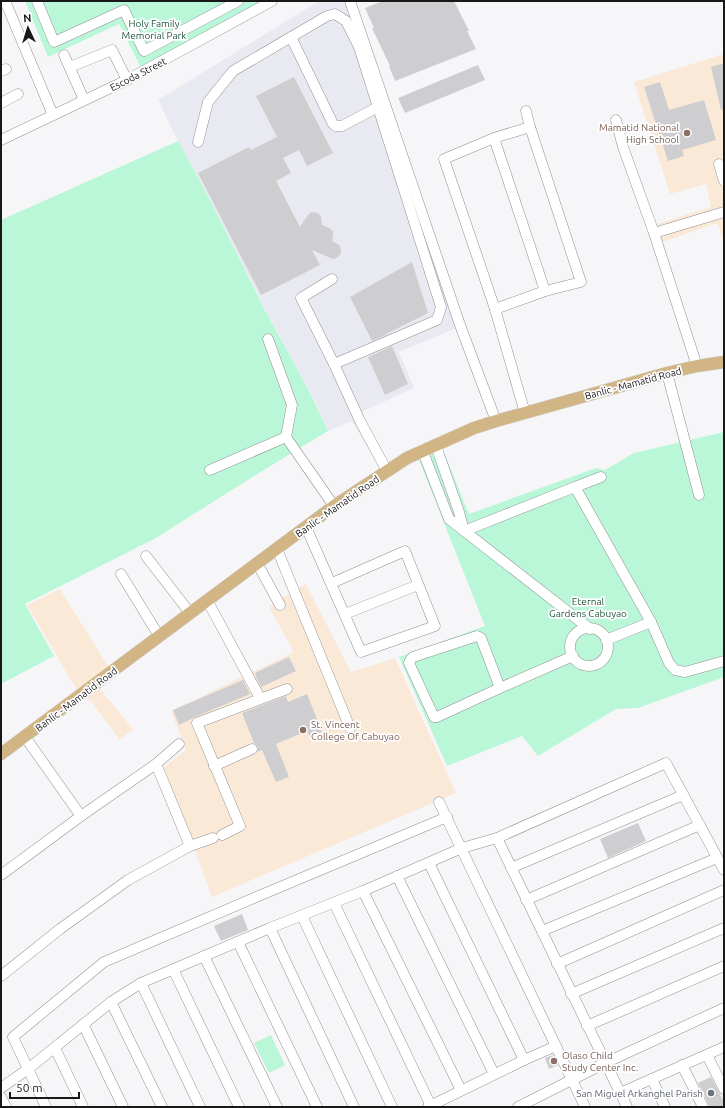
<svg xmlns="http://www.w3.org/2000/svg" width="725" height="1108" font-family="Ubuntu,sans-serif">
<rect width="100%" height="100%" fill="#f6f6f8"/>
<!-- built -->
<polygon fill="#e9e9f2" points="319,1 345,1 399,155 456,328 399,352 414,388 359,413 390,466 381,470 352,421 328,431 316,403 263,305 193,168 178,141 158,100"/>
<!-- education -->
<g fill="#fbe9d8">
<polygon points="724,54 724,243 717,223 660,243 654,225 711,207 706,184 670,194 634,82"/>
<polygon points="306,584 351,672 395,658 456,793 212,897 164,767 186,750 171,711 294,652 269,607 275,602"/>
<polygon points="60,589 111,671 95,683 133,729 120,740 92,703 75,687 27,605"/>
</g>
<!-- green -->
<g fill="#baf7d9">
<polygon points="25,1 264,1 141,68 119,24 48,57"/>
<path d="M178 141C208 194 234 249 262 304 284 346 309 387 328 431L254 476 156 538 25 604 54 656 1 684V220Z"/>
<polygon points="724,432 724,677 638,708 616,709 538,756 522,736 447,766 399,657 485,626 419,460 443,450 469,514 596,468 605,470 634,453"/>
<polygon points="271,1035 285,1065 269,1073 254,1043"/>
</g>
<!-- building -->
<g fill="#ceced0">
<polygon points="383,1 454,1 469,31 467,31 476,49 395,81 389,66 390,66 372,28 374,28 365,8"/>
<polygon points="724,63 724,109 721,110 711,67"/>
<polygon points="478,65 485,80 405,113 398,98"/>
<polygon points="294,77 333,153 307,166 299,150 283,158 291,173 276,181 300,227 308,215 312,212 317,213 321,216 322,225 329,228 333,231 333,237 332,241 339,245 341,250 341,253 338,257 333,259 312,250 320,265 261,295 198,173 249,147 251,150 277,137 256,96"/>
<polygon points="660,82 669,110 704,100 716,140 682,150 684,156 668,161 644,87"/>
<polygon points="412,262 428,313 386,334 386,335 372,341 350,297"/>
<polygon points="392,346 408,384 385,395 368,357"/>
<polygon points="289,657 296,671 261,687 255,674 256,674 255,673"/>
<polygon points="243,680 250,694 195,717 179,725 173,710"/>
<polygon points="307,694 322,732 310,737 307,731 276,744 289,777 276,782 262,750 258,752 258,747 254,743 242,713 286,696 288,702"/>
<polygon points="638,823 646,841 608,858 600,839"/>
<polygon points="242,914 248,930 221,941 214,926"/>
<polygon points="553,1055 558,1065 549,1069 545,1058"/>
<polygon points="711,1077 724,1102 724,1107 710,1107 698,1083"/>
</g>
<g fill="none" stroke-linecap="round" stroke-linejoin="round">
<defs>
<g id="minor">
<polyline points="5,1 53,115"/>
<polyline points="37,1 54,42 124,10 144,51 238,1"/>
<polyline points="350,1 460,325 496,421"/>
<polyline points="291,37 333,124 336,126 342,126 378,107"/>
<polyline points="64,55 84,100"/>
<polyline points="70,67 112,50 127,80"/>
<polyline points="1,71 6,69"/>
<polyline points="1,103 18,94"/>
<polyline points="616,120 623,147 654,233 697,366"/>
<polyline points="494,138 545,291"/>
<polyline points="1,140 127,80 272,1"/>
<polyline points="198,142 208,102 233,71 327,16 335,14 346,21 359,47 441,307 437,320 334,364"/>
<polyline points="719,164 724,181"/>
<polyline points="654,233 724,212"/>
<polyline points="332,279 301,298 334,364 360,421 387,471"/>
<polyline points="495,309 545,291 581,282 530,127 526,111"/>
<polyline points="268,339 292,405 286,437"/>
<polyline points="667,373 699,495"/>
<polyline points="525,413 495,309 444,159 494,138 530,127"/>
<polyline points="436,446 459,512 464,531"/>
<polyline points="423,452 449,519 590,629"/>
<polyline points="210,470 286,437 334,506"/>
<polyline points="575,487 601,477"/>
<polyline points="306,527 361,652 435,626 405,551 332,583"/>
<polyline points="464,531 575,487 651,622 606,640"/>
<polyline points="277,549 350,728"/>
<polyline points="146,556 190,613"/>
<polyline points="257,563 280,605"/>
<polyline points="121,574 159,636"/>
<polyline points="207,600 260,698"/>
<polyline points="345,614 418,585"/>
<polyline points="651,622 669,663 675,670 685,672 724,661"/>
<circle cx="589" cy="647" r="19"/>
<polyline points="500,688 481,638 477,636 413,657 411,659 409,663 434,717 437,717 500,688 573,656"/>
<polyline points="25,737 81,816"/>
<polyline points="156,764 190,846"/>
<polyline points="214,766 252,749"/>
<polyline points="439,802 585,1107"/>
<polyline points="222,835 240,826 197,723 287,689"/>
<polyline points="497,838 627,1107"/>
<polyline points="429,863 524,1060"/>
<polyline points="511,868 683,795"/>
<polyline points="1,875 81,816 156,764 179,744"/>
<polyline points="397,876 494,1074"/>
<polyline points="363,891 461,1090"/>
<polyline points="526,900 700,825"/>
<polyline points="334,903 431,1106"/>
<polyline points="302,916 392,1107"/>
<polyline points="270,928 354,1107"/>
<polyline points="542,931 717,858"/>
<polyline points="238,942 317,1107"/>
<polyline points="204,956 277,1107"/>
<polyline points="557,964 724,890"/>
<polyline points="173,969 239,1107"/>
<polyline points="1,976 60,929 128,880 190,846 213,838"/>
<polyline points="141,983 200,1107"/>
<polyline points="571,994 724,928"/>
<polyline points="111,1002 162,1107"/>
<polyline points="83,1024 123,1107"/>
<polyline points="587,1026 724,966"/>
<polyline points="55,1048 83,1107"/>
<polyline points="707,1055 724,1089"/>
<polyline points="682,1065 703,1107"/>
<polyline points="652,1079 665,1107"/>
<polyline points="1,1088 28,1069 111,1002 141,983 270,928 363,891 462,848 497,838 666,763 724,870"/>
<polyline points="620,1093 724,1047"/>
<polyline points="1,1097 6,1107"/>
<polyline points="46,1107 13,1037 104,962 261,895 447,817"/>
<polyline points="428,1107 524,1060 556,1046"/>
<polyline points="518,1107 605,1063 724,1008"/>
</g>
<polyline id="major" points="1,754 334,506 407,458 474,428 496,421 667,373 697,366 724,362"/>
</defs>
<!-- minor casing -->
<use href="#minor" stroke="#909092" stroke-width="11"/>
<!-- major casing -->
<use href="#major" stroke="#d1d1d1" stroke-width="13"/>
<!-- minor -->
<use href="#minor" stroke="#fff" stroke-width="10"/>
<!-- major -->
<use href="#major" stroke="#d1b585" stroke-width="12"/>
</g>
<!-- markers -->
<g fill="#8d6e63" stroke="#fff" stroke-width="1.5">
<circle cx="687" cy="133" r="4"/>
<circle cx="303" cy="730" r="4"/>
<circle cx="554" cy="1061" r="4"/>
</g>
<circle fill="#6b7280" stroke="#fff" stroke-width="1.5" cx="711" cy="1093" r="4"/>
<g text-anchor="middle" stroke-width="3.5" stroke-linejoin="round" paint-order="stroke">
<!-- park labels -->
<g font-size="10" fill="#20533e" stroke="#fff">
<text x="154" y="27">Holy Family<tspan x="154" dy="12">Memorial Park</tspan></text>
<text x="588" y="605">Eternal<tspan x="588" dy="12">Gardens Cabuyao</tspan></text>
</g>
<!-- street labels -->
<g font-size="10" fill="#181818" stroke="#fff">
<text transform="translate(138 74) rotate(-27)" y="4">Escoda Street</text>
<text transform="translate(633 383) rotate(-15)" y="4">Banlic - Mamatid Road</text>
<text transform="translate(337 506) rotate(-35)" y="4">Banlic - Mamatid Road</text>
<text transform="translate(76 699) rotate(-37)" y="4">Banlic - Mamatid Road</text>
</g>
<!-- education labels -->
<g font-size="10" fill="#785e54" stroke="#fff" text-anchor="start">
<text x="679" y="131" text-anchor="end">Mamatid National<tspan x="679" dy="12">High School</tspan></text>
<text x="311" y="728">St. Vincent<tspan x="311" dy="12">College Of Cabuyao</tspan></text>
<text x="562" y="1059">Olaso Child<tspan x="562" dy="12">Study Center Inc.</tspan></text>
</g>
<!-- worship labels -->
<g font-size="10" fill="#5b616d" stroke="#fff" text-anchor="end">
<text x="703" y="1097">San Miguel Arkanghel Parish</text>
</g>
</g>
<!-- border -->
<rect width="725" height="1108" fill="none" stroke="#181818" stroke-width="4"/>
<!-- north arrow -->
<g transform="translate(28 28) rotate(356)" stroke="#ffffff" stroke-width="3" paint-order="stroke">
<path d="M0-3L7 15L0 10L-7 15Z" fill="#181818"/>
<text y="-6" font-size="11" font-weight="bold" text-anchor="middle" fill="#181818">N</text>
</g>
<!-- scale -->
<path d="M10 1092v6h69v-6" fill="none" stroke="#181818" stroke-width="2"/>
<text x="16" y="1092" font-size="12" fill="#181818" stroke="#ffffff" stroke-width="3" paint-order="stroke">50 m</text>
</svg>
